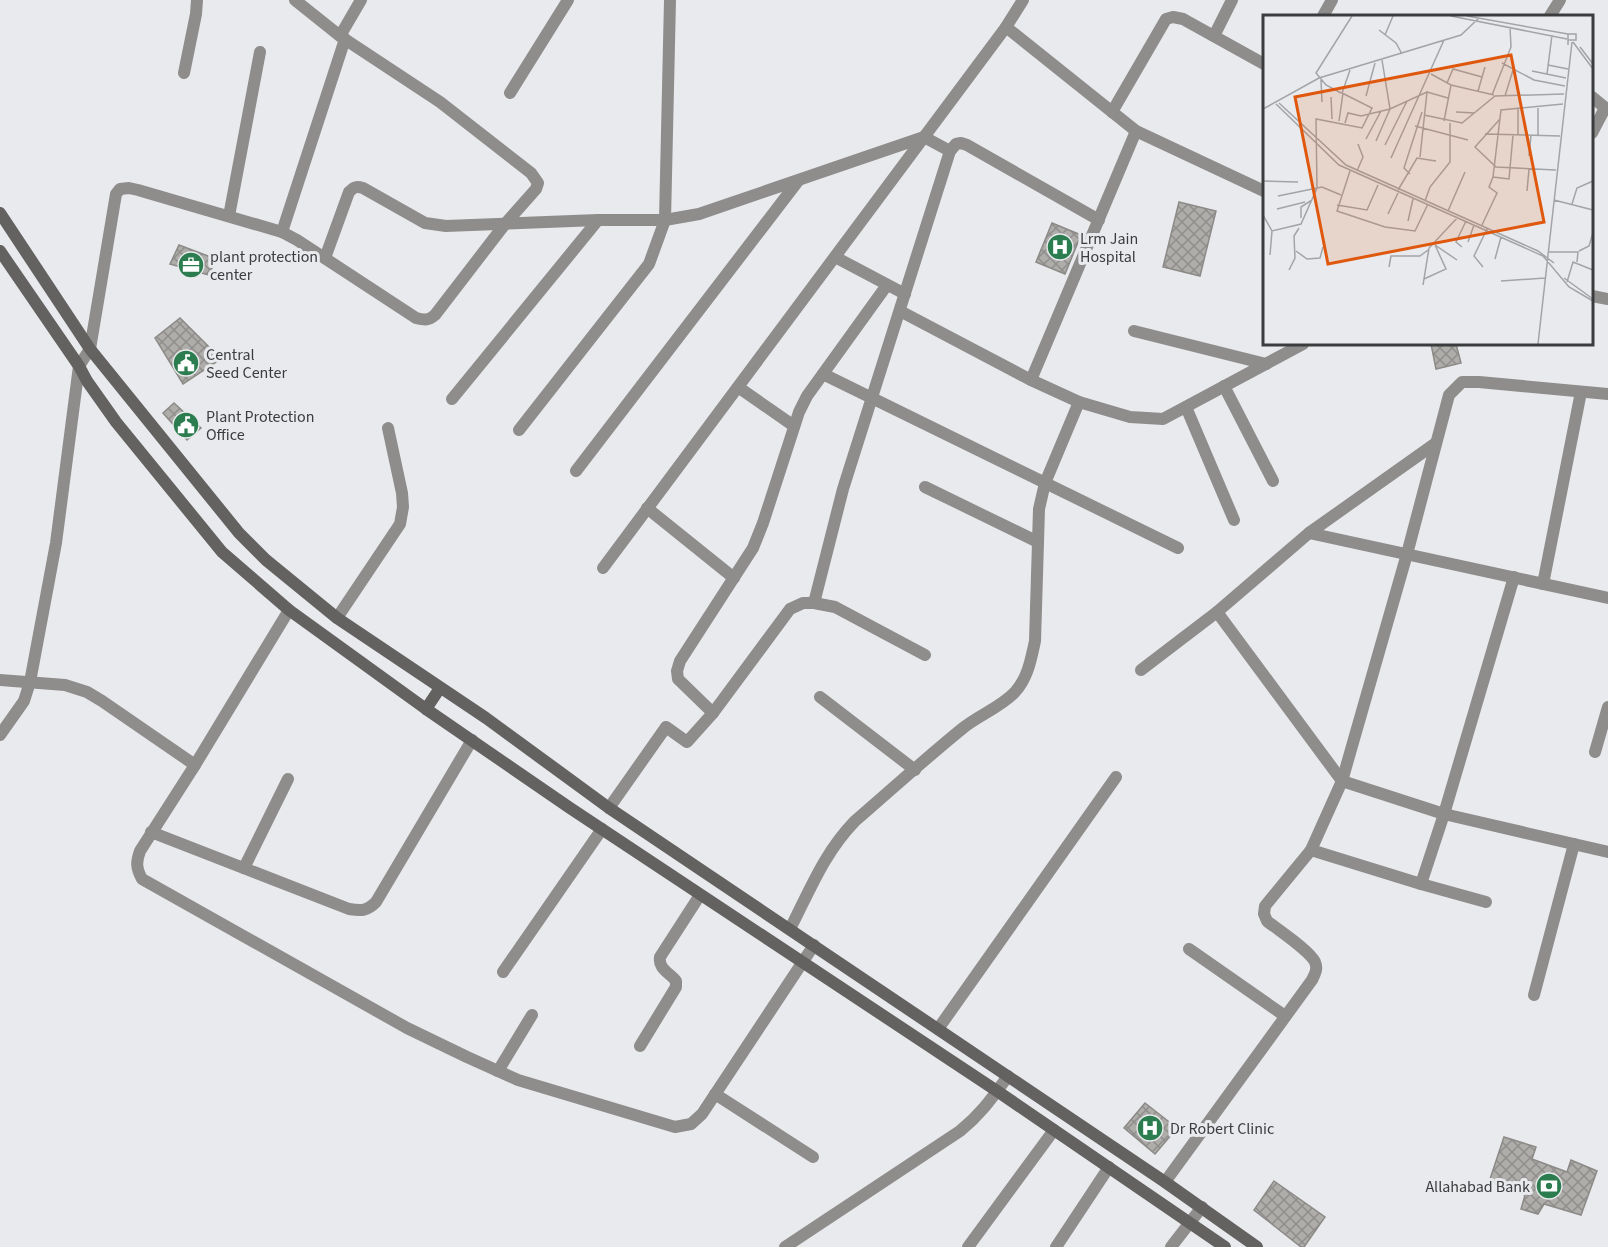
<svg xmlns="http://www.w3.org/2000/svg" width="1608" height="1247" font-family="'Source Sans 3',sans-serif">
<defs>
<pattern id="building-cross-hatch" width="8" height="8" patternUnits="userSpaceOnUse" patternTransform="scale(1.5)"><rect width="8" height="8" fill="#afadaa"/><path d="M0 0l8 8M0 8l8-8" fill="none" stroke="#908e8c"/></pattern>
</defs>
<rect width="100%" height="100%" fill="#e9eaed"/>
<!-- building -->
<g fill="url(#building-cross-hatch)" stroke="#8c8a87" stroke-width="1.5">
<polygon points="1179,202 1216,211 1200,276 1163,267"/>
<polygon points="1052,223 1081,235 1065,274 1036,262"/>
<polygon points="179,245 216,259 209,275 170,264"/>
<polygon points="180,318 221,359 183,384 155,338"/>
<polygon points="1431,344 1456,344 1461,363 1436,369"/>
<polygon points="174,403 201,428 187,440 163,413"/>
<polygon points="1145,1103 1177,1128 1155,1154 1124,1128"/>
<polygon points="1504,1137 1536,1147 1532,1159 1567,1172 1571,1160 1597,1171 1581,1215 1544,1204 1538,1214 1521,1209 1525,1195 1489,1182"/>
<polygon points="1274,1181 1325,1217 1304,1247 1301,1247 1254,1210"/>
</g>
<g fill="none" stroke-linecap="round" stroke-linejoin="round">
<!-- street -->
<g stroke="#8e8d8c" stroke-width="12">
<polyline points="295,0 340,36"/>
<polyline points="1323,16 1332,0"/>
<polyline points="1550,16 1560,0"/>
<polyline points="1006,27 1136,131 1264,191"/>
<polyline points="1214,36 1232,0"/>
<polyline points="184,73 196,14 197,0"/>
<polyline points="510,93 568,0"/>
<polyline points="1592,97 1608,110"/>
<polyline points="1112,112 1166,19 1173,17 1183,19 1264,64"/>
<polyline points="1592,133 1605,108"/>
<polyline points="950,151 956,144 961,143 967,145 1099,220"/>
<polyline points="229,216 260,52"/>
<polyline points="282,232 345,39"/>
<polyline points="835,257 905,294"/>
<path d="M325 258 349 192C354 187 356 186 363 188L425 223 446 226 598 220H665L699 214 924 137 950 151 843 489 814 603"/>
<polyline points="1592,296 1608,299"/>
<polyline points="900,311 1031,380 1079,402 1130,417 1163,419 1303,344"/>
<polyline points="1134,331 1266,364"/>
<polyline points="823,374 1178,548"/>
<polyline points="1031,380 1136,131"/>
<polyline points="1224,386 1273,481"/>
<polyline points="738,387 794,426"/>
<polyline points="452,399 598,220"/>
<polyline points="1186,407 1234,520"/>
<polyline points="519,430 649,264 665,220 670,0"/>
<polyline points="1436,443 1309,533 1217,612 1342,781 1444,814 1608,852"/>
<polyline points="576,471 798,181"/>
<polyline points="925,487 1038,542"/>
<polyline points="647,508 734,578"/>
<polyline points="1309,533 1608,598"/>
<polyline points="603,568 1006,27 1023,0"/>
<polyline points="1514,577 1444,814 1421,884 1311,850 1342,781 1407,554 1449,395 1462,382 1479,382 1608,394"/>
<polyline points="1543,584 1581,392"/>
<path d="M289 610 195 765 140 851C136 862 136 868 142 879L407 1028 467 1057 518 1080 675 1127 691 1124 702 1114 814 945"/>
<polyline points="337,618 400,524 403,507 402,493 388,428"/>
<polyline points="1141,670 1217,612"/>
<polyline points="0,680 65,685 87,692 102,701 195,765"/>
<polyline points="820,697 915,770"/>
<polyline points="713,713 678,679 677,671 680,661 753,548 763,523 799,412 807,396 887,285"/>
<path d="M0 735 24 701 30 682 56 543 79 366 90 349 116 194 120 189 129 188 138 190 282 232 297 240 416 318C424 320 428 321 435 315L505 224 536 189 538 183 531 173 440 102 340 36 361 0"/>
<polyline points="1595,752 1608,707"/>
<polyline points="609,808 666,727 687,742 713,713 790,609 803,603 814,603 835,607 925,655"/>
<path d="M151 832 349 909C362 911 367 911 376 902L472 740"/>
<polyline points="244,868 288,779"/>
<polyline points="1421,884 1486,902"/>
<path d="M790 929C810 890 824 853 855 821 891 790 926 758 963 728 979 715 1001 707 1015 692 1028 678 1031 659 1035 641L1039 509 1045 483 1079 402"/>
<polyline points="1189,949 1285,1016"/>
<polyline points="503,972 602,829"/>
<polyline points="1534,995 1574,844"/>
<polyline points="938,1029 1116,777"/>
<path d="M640 1046 676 987V981C670 973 658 969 660 957L700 895"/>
<polyline points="498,1071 532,1015"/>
<polyline points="715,1094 813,1157"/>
<path d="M1165 1182 1312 980C1315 974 1318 969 1315 962 1309 950 1278 930 1267 921L1264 914 1265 906 1311 850"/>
<path d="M785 1247 960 1131C981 1114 992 1098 1008 1076"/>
<polyline points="968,1247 1054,1130"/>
<polyline points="1056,1247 1109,1167"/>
<polyline points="1171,1247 1202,1207"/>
</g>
<!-- secondary -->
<g stroke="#636260" stroke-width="12">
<polyline points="0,213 90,349 239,533 266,560 337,618 486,718 609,808 1165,1182 1257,1247"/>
<polyline points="0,251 79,366 87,381 116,422 222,552 289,610 426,709 570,808 997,1091 1225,1247"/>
<polyline points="426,709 440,688"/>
</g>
</g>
<!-- icons -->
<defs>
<symbol id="hospital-disc" viewBox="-11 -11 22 22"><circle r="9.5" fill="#2b7c4e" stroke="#e9eaed"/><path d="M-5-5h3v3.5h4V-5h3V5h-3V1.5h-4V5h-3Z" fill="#fff"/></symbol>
<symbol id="office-disc" viewBox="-11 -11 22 22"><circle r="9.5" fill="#2b7c4e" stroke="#e9eaed"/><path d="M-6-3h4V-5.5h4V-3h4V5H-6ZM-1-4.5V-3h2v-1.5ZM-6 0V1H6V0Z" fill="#fff"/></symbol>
<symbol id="civic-disc" viewBox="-11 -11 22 22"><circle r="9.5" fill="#2b7c4e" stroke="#e9eaed"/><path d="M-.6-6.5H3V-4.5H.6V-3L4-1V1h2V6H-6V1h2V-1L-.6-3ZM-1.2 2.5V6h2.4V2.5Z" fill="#fff"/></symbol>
<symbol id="bank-disc" viewBox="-11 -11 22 22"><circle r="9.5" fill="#2b7c4e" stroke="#e9eaed"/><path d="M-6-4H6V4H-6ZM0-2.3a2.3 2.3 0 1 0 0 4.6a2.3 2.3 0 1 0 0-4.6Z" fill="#fff"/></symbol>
</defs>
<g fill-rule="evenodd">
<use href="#hospital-disc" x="1045" y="232" width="30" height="30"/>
<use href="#office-disc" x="176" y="250" width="30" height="30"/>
<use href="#civic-disc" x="171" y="348" width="30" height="30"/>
<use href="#civic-disc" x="171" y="410" width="30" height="30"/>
<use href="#hospital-disc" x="1135" y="1113" width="30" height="30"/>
<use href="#bank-disc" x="1534" y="1171" width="30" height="30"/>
</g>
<g text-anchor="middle" stroke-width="6" stroke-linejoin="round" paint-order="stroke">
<!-- poi labels -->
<g font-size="16" fill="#3b3c3d" stroke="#e9eaed" text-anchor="start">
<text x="1080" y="244">Lrm Jain<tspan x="1080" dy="18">Hospital</tspan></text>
<text x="210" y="262">plant protection<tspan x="210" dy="18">center</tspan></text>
<text x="206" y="360">Central<tspan x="206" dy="18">Seed Center</tspan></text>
<text x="206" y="422">Plant Protection<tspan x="206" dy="18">Office</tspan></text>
<text x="1170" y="1134">Dr Robert Clinic</text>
<text x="1530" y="1192" text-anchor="end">Allahabad Bank</text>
</g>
</g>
<!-- overview -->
<g transform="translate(1263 15)">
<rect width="330" height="330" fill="#e9eaed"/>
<path fill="none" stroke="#a3a4a7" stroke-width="1.5" d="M188 1 304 24M204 1 305 19M116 15 133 28 139 39M122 20 130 1M310 27 330 54M305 30V19H313V25H305M317 32 330 49M239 48 271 65 302 71M285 50 305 54M269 56 303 63M168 59 188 70 231 80M284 59 289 20M58 65 59 87M184 68 190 54 219 62M215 76 222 52M164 77 185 83M78 78 63 70 53 58 89 1M229 80 248 32 247 12M103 81 112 48M242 81 250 55M68 82 69 104M16 88 83 150 275 236 291 248M13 89 76 150 280 241 306 272 330 286M0 94 56 63 198 20 216 3M193 97 212 98M161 100 199 108 232 81 301 79M237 104 212 132 233 152 293 155M76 106 80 78M181 106 188 70M82 108 85 98 98 101 127 94 164 77 157 142M152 111 205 125M222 119 297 121M250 120 246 164 230 162 238 95 300 89M255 120V93M275 121V91M103 124 118 96M113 126 127 94 119 45M122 130 144 86M266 141 268 120M128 143 181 25M87 156 74 196 122 212 152 216 165 189M94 156 100 142 95 129M147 159 141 153 159 97M0 166 35 167M135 175 154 143 173 146M264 176 266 154M15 181 59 172 78 180M291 185 330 195M162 186 167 172 187 147V108M309 189 314 173 330 166M74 190 104 195 115 170M14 194 42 187M185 196 202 157M125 199 135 178M0 200 9 216 38 209 54 173 53 104 99 113 109 93 79 78 87 55M38 203V192L49 185M145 206 150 184M219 210 234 178 226 172 230 162M205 227 211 210M172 230 194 245M199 232 193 227 203 206M33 236 44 244 57 243 60 232M316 236 326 231 330 218M285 237H315L314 247M7 240 9 216M232 244 238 222M126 252 128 241H157L165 235M220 252 211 241 224 214M26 255 32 243 31 221 36 213M301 263 330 284M161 264 183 254 172 230M238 266 282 263M304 267 310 247 330 255M160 270 166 233 195 202M275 329 309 27"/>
<path fill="#df580e" fill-opacity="0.15" stroke="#df580e" stroke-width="3" d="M248 40 281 207 65 249 32 82Z"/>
<rect width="330" height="330" fill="none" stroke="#3b3c3d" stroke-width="3"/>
</g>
</svg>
